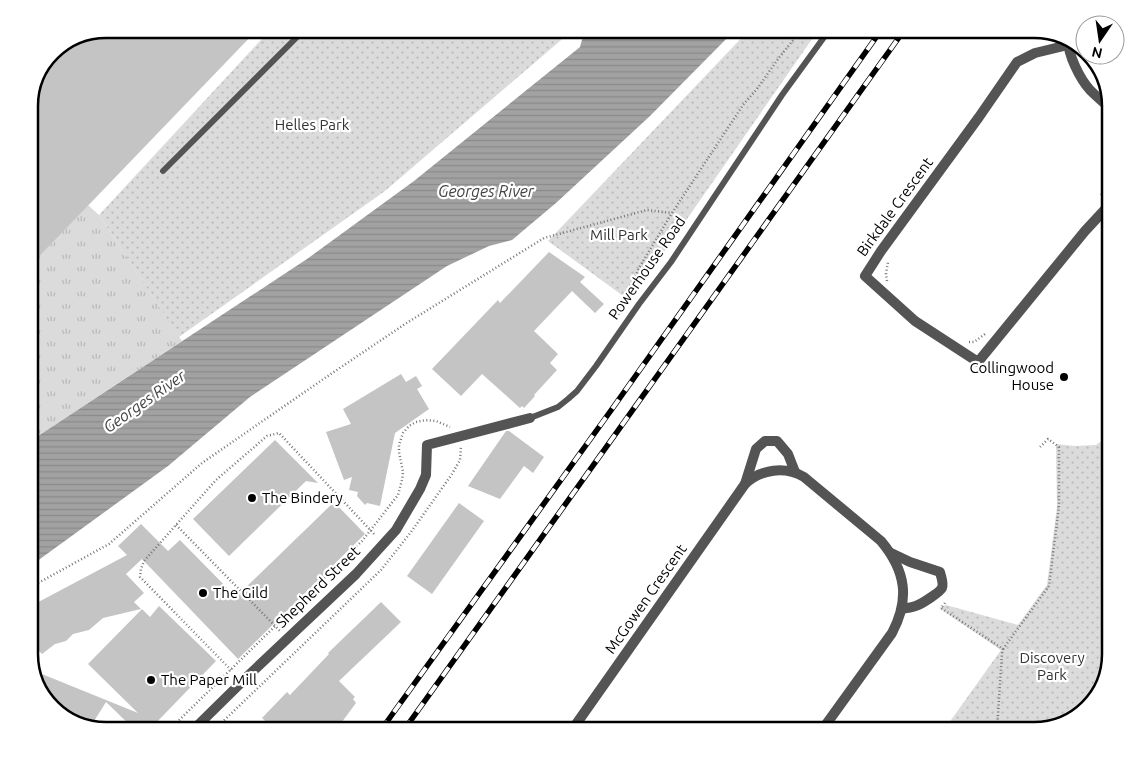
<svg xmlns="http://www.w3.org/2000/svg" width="1140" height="759" font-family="Ubuntu,sans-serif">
<defs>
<pattern id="grass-tufts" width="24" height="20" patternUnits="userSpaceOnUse" patternTransform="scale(1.25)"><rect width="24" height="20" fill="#dbdbdb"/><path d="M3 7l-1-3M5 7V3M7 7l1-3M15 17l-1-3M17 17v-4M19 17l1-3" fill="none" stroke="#bababa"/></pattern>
<pattern id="park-dots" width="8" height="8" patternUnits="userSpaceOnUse" patternTransform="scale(1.25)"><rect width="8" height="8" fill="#dbdbdb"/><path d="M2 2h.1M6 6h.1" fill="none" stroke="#bababa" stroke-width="1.8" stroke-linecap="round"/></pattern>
<pattern id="water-rules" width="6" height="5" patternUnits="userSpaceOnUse" patternTransform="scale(1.25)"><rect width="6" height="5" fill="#a2a2a2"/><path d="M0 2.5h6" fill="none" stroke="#8a8a8a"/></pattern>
</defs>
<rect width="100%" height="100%" fill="#fff"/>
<!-- grass -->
<polygon fill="url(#grass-tufts)" points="88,205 99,215 182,341 29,442 29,267"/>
<!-- park -->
<g fill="url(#park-dots)">
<polygon points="271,29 573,29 560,41 385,191 179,337 99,215"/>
<polygon points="750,29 819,29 630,301 548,241"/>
<polygon points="1111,434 1111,653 1098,696 1068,722 1034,730 944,730 1001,650 939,608 946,605 1018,625 1047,585 1057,507 1056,444 1075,446 1096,445"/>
</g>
<!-- water -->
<polygon fill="url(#water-rules)" points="585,29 736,29 650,116 556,203 512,240 489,246 447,266 250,397 168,466 29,567 29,442 307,259 414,181 580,47"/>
<!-- building -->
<g fill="#c4c4c4">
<polygon points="106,29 258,29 29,267 29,101 52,51"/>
<polygon points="549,252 585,277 580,282 604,304 595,313 572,291 534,331 558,354 550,363 557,370 534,395 535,396 524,408 522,406 520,408 482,374 461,396 432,369 498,300 500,303"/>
<polygon points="401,374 406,382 416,376 422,386 417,389 429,409 395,433 380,506 367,503 365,505 357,496 358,492 349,490 352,477 344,480 326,432 351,424 343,409"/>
<polygon points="506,431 509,431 544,457 533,473 524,466 500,499 468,486"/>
<polygon points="275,440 318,483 306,481 229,556 193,519"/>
<polygon points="334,502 365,534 238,659 142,559 126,574 144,593 134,602 141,609 103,618 89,630 73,634 66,641 55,644 42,654 29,641 29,607 127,555 118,546 141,524 168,551 180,540 236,597"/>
<polygon points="459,503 484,521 432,594 407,576"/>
<polygon points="381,602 401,622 339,681 355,697 353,699 356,703 336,730 275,730 262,718 287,692 290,695 329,654 328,653"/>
<polygon points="159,606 216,661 149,730 135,730 106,702 91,726 63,717 39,691 32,670 138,713 88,664 142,609 150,617"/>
</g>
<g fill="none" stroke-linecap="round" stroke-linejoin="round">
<!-- path -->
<g stroke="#767676" stroke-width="2.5" stroke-dasharray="1 2.5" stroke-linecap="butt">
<polyline points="1101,195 1111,184"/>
<polyline points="887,281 886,274 888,262"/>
<polyline points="617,318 625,297 639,268 672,213 743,105 757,89 778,59 802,29"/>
<polyline points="969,342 974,342 985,334"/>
<polyline points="176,525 280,631"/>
<polyline points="29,588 109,544 202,463 322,380 405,324 544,238 647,210 672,213"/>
<polyline points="945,603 941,608 1003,649 1002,653 997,730"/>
<polyline points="1003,649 1049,586 1059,506 1059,447 1048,439 1039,448"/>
<polyline points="231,670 140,577 141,569 144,561 216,480 267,436 279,433 375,535"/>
<polyline points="169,730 362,541 398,495 402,480 403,472 399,452 399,445 403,433 409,426 416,422 426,420 436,421 450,427"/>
<polyline points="214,730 381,570 411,532 452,474 460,460 461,446"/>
</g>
<!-- service -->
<g stroke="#545454" stroke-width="6">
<polyline points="163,171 305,29"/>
<polyline points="530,418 558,407 568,399 577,391 596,366 639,304 671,262 782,95 830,29"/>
</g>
<!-- minor -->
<g stroke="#545454" stroke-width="10">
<path d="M1068 40C1068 55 1080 79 1090 90 1097 97 1104 103 1111 109"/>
<polyline points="1068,45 1035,53 1017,62 979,117 881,251 865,276 915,321 978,362 1085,231 1111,203"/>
<polyline points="745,484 756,449 765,441 777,441 788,454 795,472"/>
<path d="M891 553 910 562 940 572C941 577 944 583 942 588 940 592 923 603 918 605 914 607 907 608 902 609"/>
<polyline points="193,730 251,673 356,574 396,530 420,489 426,475 427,445 530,418"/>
<path d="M572 730 745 484C761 469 785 466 804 477L881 541C906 571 910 599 892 633L822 730"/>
</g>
<defs>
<g id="rail">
<polyline points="381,730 612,409 882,29"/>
<polyline points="404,730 905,29"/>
</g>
</defs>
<!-- rail casing -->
<use href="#rail" stroke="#000" stroke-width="5.5"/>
<!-- rail -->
<use href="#rail" stroke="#fff" stroke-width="4" stroke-dasharray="11" stroke-linecap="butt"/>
</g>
<!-- markers -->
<g fill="#000" stroke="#fff" stroke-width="2">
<circle cx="1064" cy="377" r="5"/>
<circle cx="252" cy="498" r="5"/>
<circle cx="203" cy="593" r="5"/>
<circle cx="151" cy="680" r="5"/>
</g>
<g text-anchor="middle" stroke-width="4.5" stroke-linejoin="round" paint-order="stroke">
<!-- park labels -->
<g font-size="15" fill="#323232" stroke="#fff">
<text x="312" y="130">Helles Park</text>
<text x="619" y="240">Mill Park</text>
<text x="1052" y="663">Discovery<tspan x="1052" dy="17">Park</tspan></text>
</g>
<!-- street labels -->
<g font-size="15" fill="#000" stroke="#fff">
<text transform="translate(895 207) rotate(-54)" y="5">Birkdale Crescent</text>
<text transform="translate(647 268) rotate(-55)" y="5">Powerhouse Road</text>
<text transform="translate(318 587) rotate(-44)" y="5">Shepherd Street</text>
<text transform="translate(646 599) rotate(-55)" y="5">McGowen Crescent</text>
</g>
<!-- poi labels -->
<g font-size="15" fill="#000" stroke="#fff" text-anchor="start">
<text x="1054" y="373" text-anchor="end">Collingwood<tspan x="1054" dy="17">House</tspan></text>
<text x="262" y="503">The Bindery</text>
<text x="213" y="598">The Gild</text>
<text x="161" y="685">The Paper Mill</text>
</g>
<!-- water labels -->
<g font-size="16" font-style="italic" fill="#434343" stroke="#fff">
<text x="486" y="197">Georges River</text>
<text transform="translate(144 401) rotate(-35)" y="6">Georges River</text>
</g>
</g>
<!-- crop -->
<path d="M0 0H1140V759H0ZM106 38H1034A68 68 0 0 1 1102 106V654A68 68 0 0 1 1034 722H106A68 68 0 0 1 38 654V106A68 68 0 0 1 106 38Z" fill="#fff" fill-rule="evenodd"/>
<path fill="none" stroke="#000" stroke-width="2.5" d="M106 38H1034A68 68 0 0 1 1102 106V654A68 68 0 0 1 1034 722H106A68 68 0 0 1 38 654V106A68 68 0 0 1 106 38Z"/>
<!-- north arrow -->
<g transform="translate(1100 40) rotate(193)"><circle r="24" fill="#ffffff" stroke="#999999"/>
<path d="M0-4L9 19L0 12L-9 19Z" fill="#000000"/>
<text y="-8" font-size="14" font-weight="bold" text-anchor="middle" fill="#000000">N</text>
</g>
</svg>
